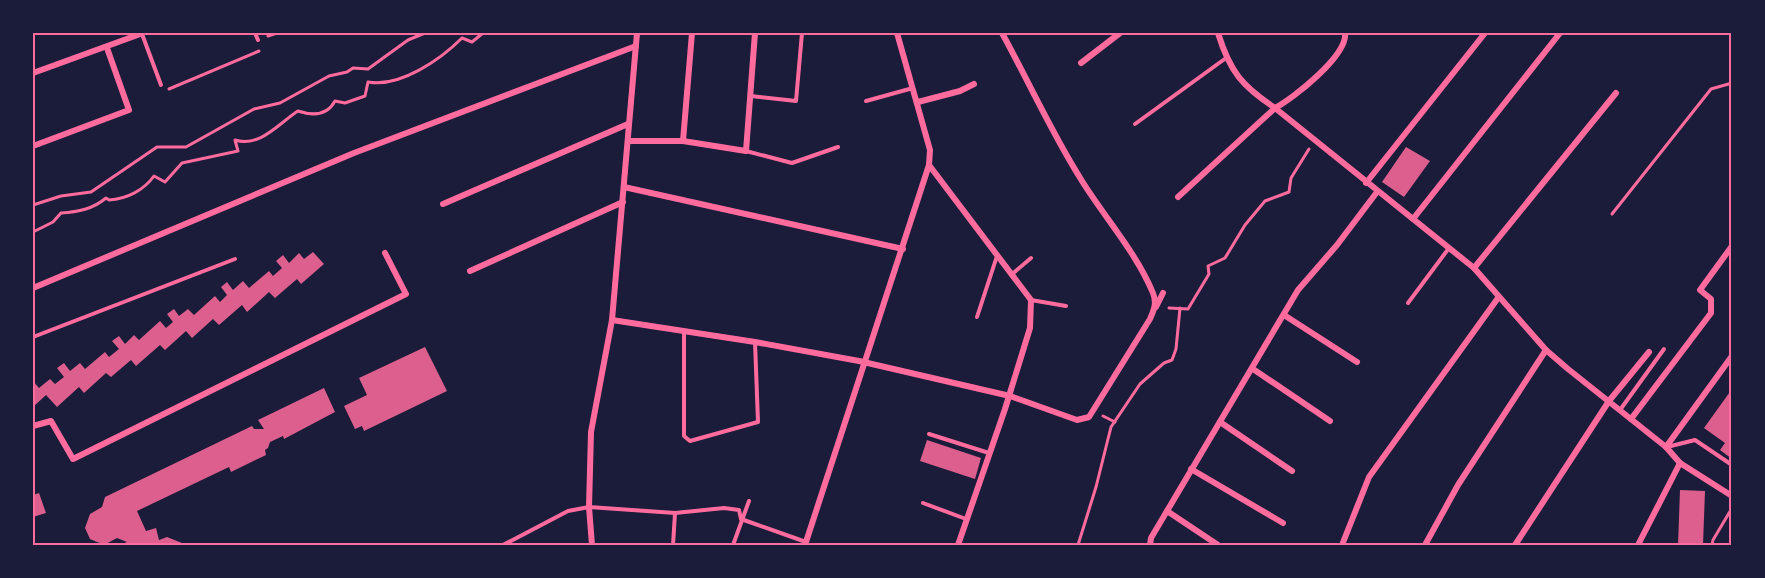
<svg xmlns="http://www.w3.org/2000/svg" width="1765" height="578" font-family="Literata,serif">
<rect width="100%" height="100%" fill="#1b1b3a"/>
<!-- building -->
<g fill="#dd5f8e">
<polygon points="1406,147 1430,161 1404,197 1382,182"/>
<polygon points="313,252 324,264 301,284 297,279 275,298 269,292 247,312 242,305 219,325 213,319 192,338 186,331 165,350 160,345 136,366 131,360 111,377 106,373 84,393 79,387 57,407 46,395 33,407 33,381 39,388 50,379 55,384 64,377 57,368 64,363 70,371 80,363 85,369 105,352 109,357 119,349 112,341 119,336 125,344 134,335 139,340 160,321 166,328 173,322 167,314 174,309 179,316 188,309 194,315 215,296 220,302 227,295 221,287 227,282 233,290 243,281 249,288 269,271 273,276 282,268 276,261 283,255 289,263 299,253 304,259"/>
<polygon points="425,347 447,391 364,431 362,426 355,429 344,406 367,395 359,378"/>
<polygon points="324,388 335,412 284,439 283,436 270,442 268,448 265,450 266,455 231,472 229,467 137,511 146,531 156,528 159,540 167,537 187,545 119,545 127,542 117,538 104,545 90,539 85,528 90,514 102,507 105,497 252,426 254,429 264,429 258,420"/>
<polygon points="1732,389 1732,459 1720,450 1725,443 1704,428"/>
<polygon points="927,440 981,458 975,479 920,461"/>
<polygon points="1680,490 1705,491 1703,545 1678,545"/>
<polygon points="39,493 46,513 33,517 33,495"/>
</g>
<g fill="none" stroke-linecap="round" stroke-linejoin="round">
<!-- path -->
<g stroke="#ff6b9d" stroke-width="3">
<polyline points="268,36 277,33"/>
<polyline points="169,89 259,51"/>
<polyline points="33,205 61,196 91,192 157,147 186,147 254,109 280,103 329,76 347,72 353,68 368,69 408,40 425,33"/>
<polyline points="1612,214 1711,89 1732,83"/>
<path d="M33 232 53 222 61 213C78 212 93 209 106 198L109 200C127 199 144 190 154 176L165 182 182 163 238 151 235 140C260 148 279 123 298 111 313 116 327 116 335 101L345 103 365 96 368 82C400 88 441 59 462 38L472 42 483 33"/>
<polyline points="1169,308 1188,309 1209,274 1208,266 1225,258 1245,225 1265,201 1289,192 1291,178 1309,149"/>
<polyline points="1103,416 1115,422"/>
<polyline points="1078,545 1096,487 1111,427 1140,384 1164,363 1172,360 1176,349 1180,308"/>
<polyline points="1712,545 1713,540 1732,508"/>
</g>
<!-- service -->
<g stroke="#ff6b9d" stroke-width="4">
<polyline points="255,33 258,40"/>
<polyline points="142,34 161,85"/>
<polyline points="751,96 796,101 802,33"/>
<polyline points="866,101 913,88"/>
<polyline points="1135,124 1226,58"/>
<polyline points="746,151 792,163 838,147"/>
<polyline points="1011,275 1031,258"/>
<polyline points="1031,300 1066,306"/>
<polyline points="1408,303 1449,248"/>
<polyline points="977,317 997,256"/>
<polyline points="684,332 684,436 690,441 758,422 755,342"/>
<polyline points="33,337 235,259"/>
<polyline points="1620,410 1664,349"/>
<polyline points="929,434 989,453"/>
<polyline points="1667,447 1695,440 1732,465"/>
<polyline points="923,503 966,519"/>
<polyline points="503,545 568,511 589,507 675,513 724,508 739,510 741,519 806,542"/>
<polyline points="673,545 675,513"/>
<polyline points="733,545 749,501"/>
</g>
<!-- minor -->
<g stroke="#ff6b9d" stroke-width="6">
<polyline points="897,33 930,150 929,165 1031,300 1030,328 1005,409 958,545"/>
<path d="M1218 33C1230 72 1242 86 1275 108L1474 268 1546 350 1568 369 1666 447 1680 463 1732 496"/>
<polyline points="1081,63 1120,33"/>
<polyline points="33,73 143,33"/>
<polyline points="918,102 960,91 974,84"/>
<polyline points="628,141 683,141 746,151 755,33"/>
<polyline points="683,141 692,33"/>
<polyline points="33,146 129,110 107,48"/>
<polyline points="1366,183 1485,33"/>
<polyline points="624,187 903,249"/>
<path d="M1178 197 1275 108C1294 98 1348 55 1345 33"/>
<polyline points="443,204 628,124"/>
<polyline points="1413,219 1560,33"/>
<polyline points="1474,268 1616,93"/>
<polyline points="470,271 623,202"/>
<polyline points="33,288 354,153 636,46"/>
<polyline points="1156,307 1163,293"/>
<polyline points="1284,315 1357,362"/>
<path d="M612 320 755 342 859 361 1010 396 1077 420 1089 417 1150 319C1154 310 1157 303 1153 293 1136 252 1105 218 1082 181 1052 134 1029 82 1002 33"/>
<polyline points="1253,369 1330,421"/>
<polyline points="1631,419 1711,313 1711,299 1700,290 1732,246"/>
<polyline points="1220,422 1292,471"/>
<polyline points="33,426 51,421 73,459 406,294 385,253"/>
<polyline points="1666,447 1732,356"/>
<polyline points="1191,469 1283,523"/>
<polyline points="1167,511 1218,545"/>
<polyline points="592,545 589,507 591,432 612,320 637,33"/>
<polyline points="805,545 929,165"/>
<polyline points="1150,545 1151,538 1298,290 1337,245 1377,192"/>
<polyline points="1342,545 1369,477 1498,298"/>
<polyline points="1425,545 1458,485 1546,350"/>
<polyline points="1515,545 1609,401 1649,352"/>
<polyline points="1638,545 1680,463"/>
</g>
</g>
<!-- border -->
<rect width="1765" height="578" fill="none" stroke="#1b1b3a" stroke-width="69"/>
<rect x="34" y="34" width="1696" height="510" fill="none" stroke="#ff6b9d" stroke-width="2"/>
</svg>
